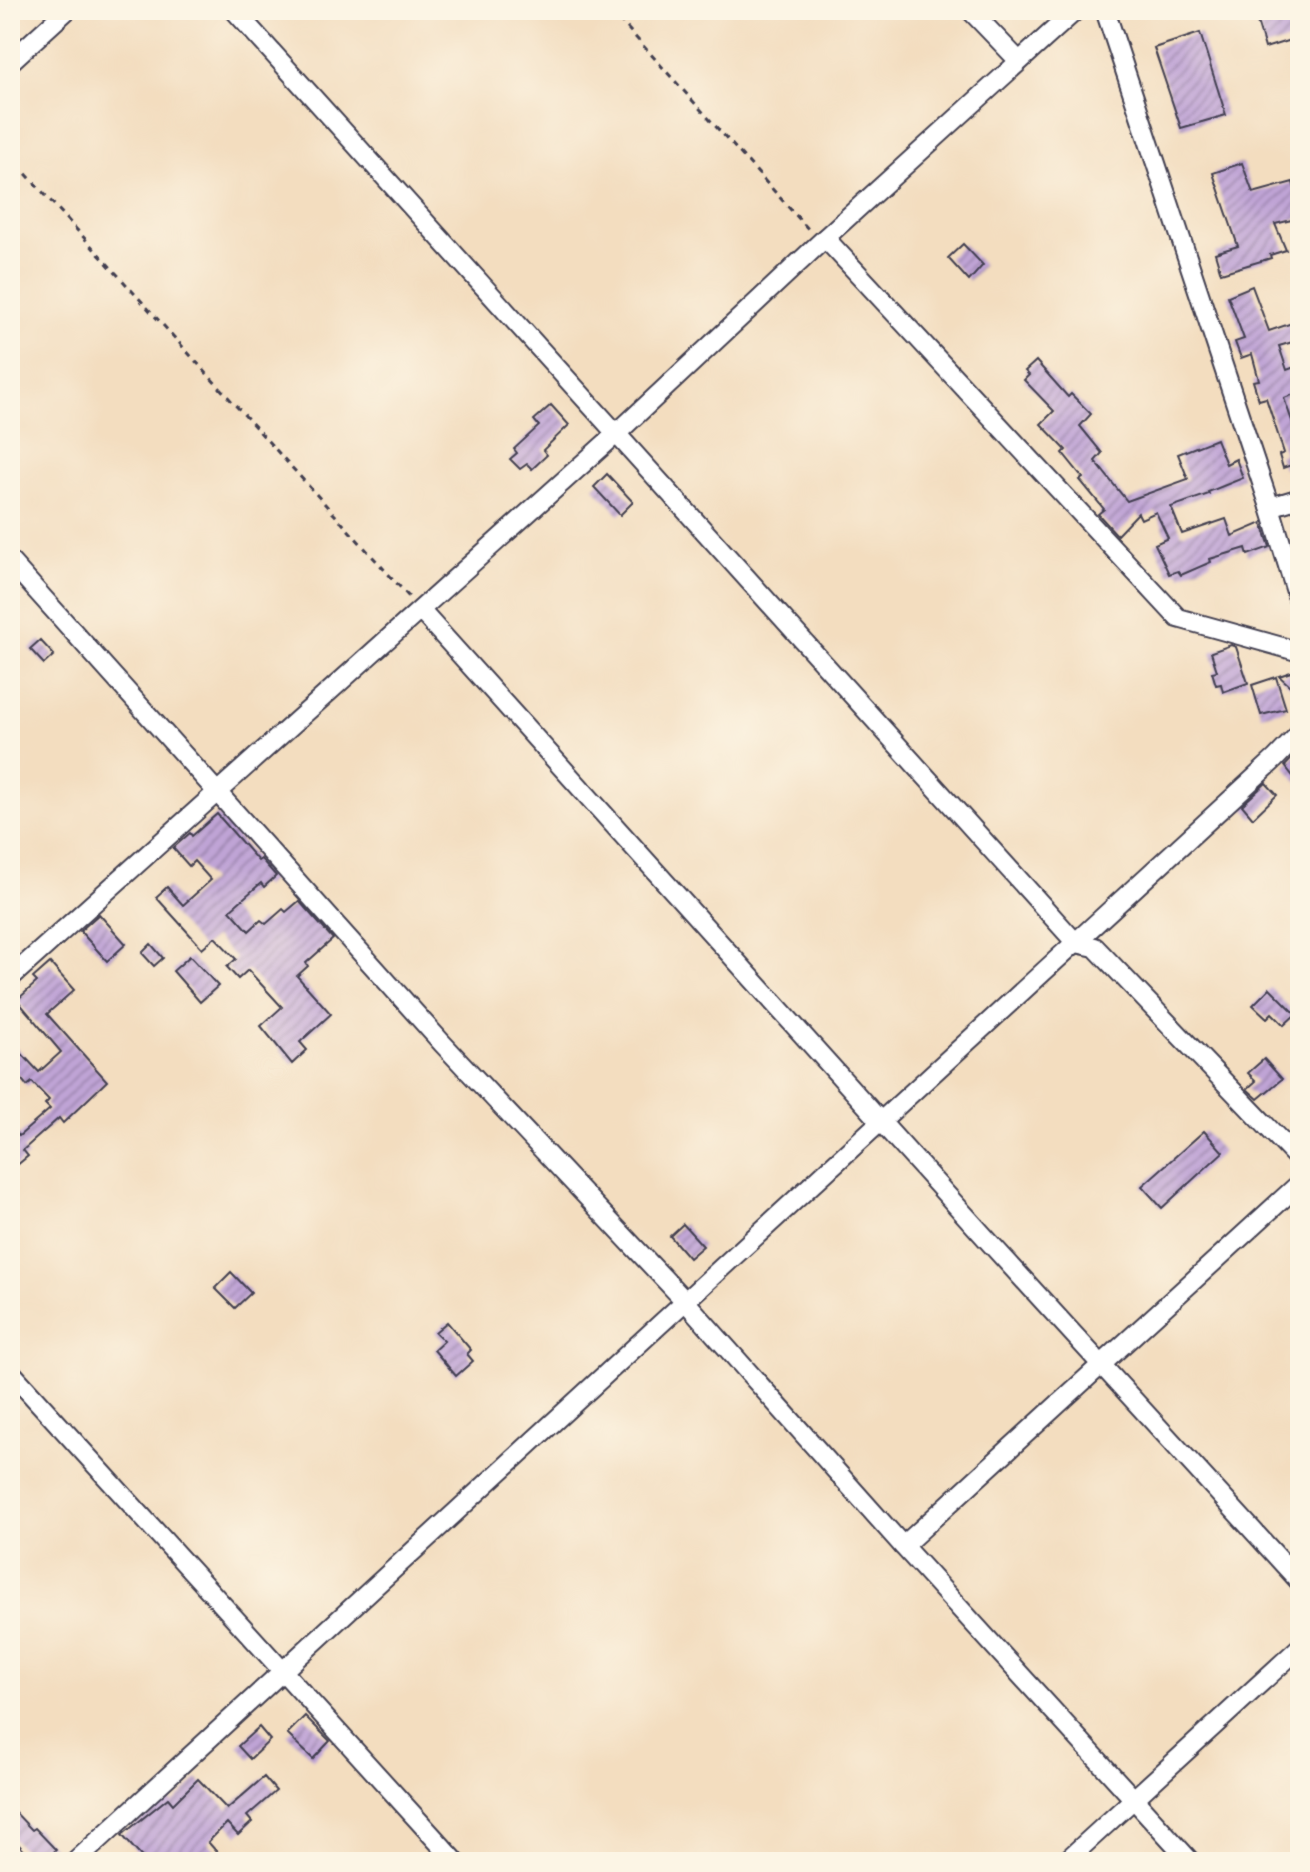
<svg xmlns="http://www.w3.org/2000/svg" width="1310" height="1872" font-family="'Shantell Sans',sans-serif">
<defs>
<pattern id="building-hatch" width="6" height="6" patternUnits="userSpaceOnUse" patternTransform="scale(2)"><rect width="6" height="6" fill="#c0a4d6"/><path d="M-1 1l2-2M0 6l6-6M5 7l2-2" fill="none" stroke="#9c85af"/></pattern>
</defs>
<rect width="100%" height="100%" fill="#fcf5e5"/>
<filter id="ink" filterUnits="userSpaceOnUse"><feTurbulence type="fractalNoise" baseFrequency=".0125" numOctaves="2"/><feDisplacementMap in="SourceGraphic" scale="16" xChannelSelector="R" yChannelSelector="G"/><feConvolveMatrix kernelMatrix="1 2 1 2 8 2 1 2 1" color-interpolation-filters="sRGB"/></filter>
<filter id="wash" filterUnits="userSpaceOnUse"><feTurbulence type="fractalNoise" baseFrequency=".006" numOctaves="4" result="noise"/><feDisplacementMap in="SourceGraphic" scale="32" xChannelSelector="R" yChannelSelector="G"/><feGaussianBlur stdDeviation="1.8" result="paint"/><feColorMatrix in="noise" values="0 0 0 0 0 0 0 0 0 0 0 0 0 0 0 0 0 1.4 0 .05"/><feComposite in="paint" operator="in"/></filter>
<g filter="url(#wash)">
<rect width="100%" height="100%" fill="#f3ddbf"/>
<g id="blocks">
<!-- building -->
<g fill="url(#building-hatch)">
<polygon points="1272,10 1300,10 1300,37 1265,48 1255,15"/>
<polygon points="1200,33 1226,115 1181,128 1154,48"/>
<polygon points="1242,163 1253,193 1293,182 1300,207 1300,218 1275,224 1286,250 1270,255 1271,258 1221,273 1215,253 1238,246 1213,173"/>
<polygon points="963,244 983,265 969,281 948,258"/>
<polygon points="1252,286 1269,331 1292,323 1296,341 1279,346 1287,370 1300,365 1300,392 1284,398 1298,438 1300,437 1300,462 1283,468 1279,455 1284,453 1266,398 1259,400 1253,381 1259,380 1252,354 1241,358 1235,342 1244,339 1228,296"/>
<polygon points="1036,361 1068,397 1071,394 1091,414 1080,426 1102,453 1095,461 1127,501 1188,479 1178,454 1216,439 1226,464 1236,459 1243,478 1208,492 1209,494 1171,507 1182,534 1226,519 1232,536 1262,523 1270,547 1248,555 1246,548 1210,559 1211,562 1181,575 1178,571 1169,574 1155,544 1168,538 1156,512 1141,519 1138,513 1117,535 1098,514 1104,509 1080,480 1083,478 1063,453 1066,450 1041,424 1054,411 1024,380 1029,375 1025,371"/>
<polygon points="551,405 569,425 543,450 547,455 532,469 527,464 520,469 510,459 517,453 514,449 539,426 534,420"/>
<polygon points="607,474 633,502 620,515 594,487"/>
<polygon points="40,640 54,655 44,664 30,649"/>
<polygon points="1231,645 1236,647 1248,683 1223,692 1221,684 1216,685 1212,672 1217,671 1211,652"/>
<polygon points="1300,669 1300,695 1279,676"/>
<polygon points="1276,677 1286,709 1261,715 1252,685"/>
<polygon points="1300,750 1300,785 1285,766"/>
<polygon points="1266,783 1277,795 1253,818 1242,805"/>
<polygon points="217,814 258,861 261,859 276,876 264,887 261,883 230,910 249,931 261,920 266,924 283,909 286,912 299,901 333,939 306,963 308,966 297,976 331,1014 300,1042 307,1050 292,1064 261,1026 282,1007 248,970 238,979 227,967 236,959 215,937 202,948 156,897 167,887 183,905 211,880 194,861 189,866 173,848 190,833 192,836"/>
<polygon points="99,914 126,944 107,961 80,931"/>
<polygon points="151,944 163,958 154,966 142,953"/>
<polygon points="190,956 218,986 200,1002 173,971"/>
<polygon points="50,963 74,990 47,1014 107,1081 63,1123 59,1118 23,1150 28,1156 16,1166 10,1161 10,1126 19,1136 50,1109 45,1104 49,1100 32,1082 27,1086 10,1065 10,1041 39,1072 61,1052 17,1000 37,982 33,978"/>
<polygon points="1270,988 1296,1014 1284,1025 1272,1013 1267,1018 1253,1005"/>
<polygon points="1264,1059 1282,1079 1258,1099 1247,1089 1256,1081 1248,1073"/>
<polygon points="1204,1131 1223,1152 1162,1208 1142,1186"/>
<polygon points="683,1224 703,1246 689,1258 670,1236"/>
<polygon points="231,1272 251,1293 235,1308 215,1288"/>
<polygon points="447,1322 471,1350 467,1354 473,1361 456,1376 434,1350 444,1341 435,1332"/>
<polygon points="305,1716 330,1741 313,1759 287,1734"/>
<polygon points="259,1727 270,1740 250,1759 238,1746"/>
<polygon points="264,1777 276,1791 247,1816 252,1822 238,1835 227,1823 208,1842 217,1852 206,1862 146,1862 122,1835 168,1798 173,1804 198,1779 227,1809"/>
<polygon points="10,1807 32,1830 35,1828 56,1850 43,1862 34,1862 10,1835"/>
</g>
</g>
</g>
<g filter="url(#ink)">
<use href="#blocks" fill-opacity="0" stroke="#413e4f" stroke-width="2"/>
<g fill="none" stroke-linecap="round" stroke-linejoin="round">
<defs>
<g id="minor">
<polyline points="234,10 1076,943 1095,947 1300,1161"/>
<polyline points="970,10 1019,61"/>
<polyline points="1105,10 1270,507 1300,605"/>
<polyline points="10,62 67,10"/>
<polyline points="825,238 1178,618 1300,652"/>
<polyline points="1270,507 1300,498"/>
<polyline points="10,561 442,1043 685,1301 903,1546 1191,1862"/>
<polyline points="421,611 991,1244 1300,1582"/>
<polyline points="10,978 616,434 825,238 1076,10"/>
<polyline points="10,1371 456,1862"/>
<polyline points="903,1546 1300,1183"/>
<polyline points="75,1862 1275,759 1300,733"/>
<polyline points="1065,1862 1300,1647"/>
</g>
</defs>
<!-- minor casing -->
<use href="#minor" stroke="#413e4f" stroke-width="22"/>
<!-- path -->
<g stroke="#413e4f" stroke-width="3" stroke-dasharray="6 6" stroke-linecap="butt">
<polyline points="611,10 810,231"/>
<polyline points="10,156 410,598"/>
</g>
<!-- minor -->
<use href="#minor" stroke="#fff" stroke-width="18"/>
</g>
</g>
<!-- margin -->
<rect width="1310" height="1872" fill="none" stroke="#fcf5e5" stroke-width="40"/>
</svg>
